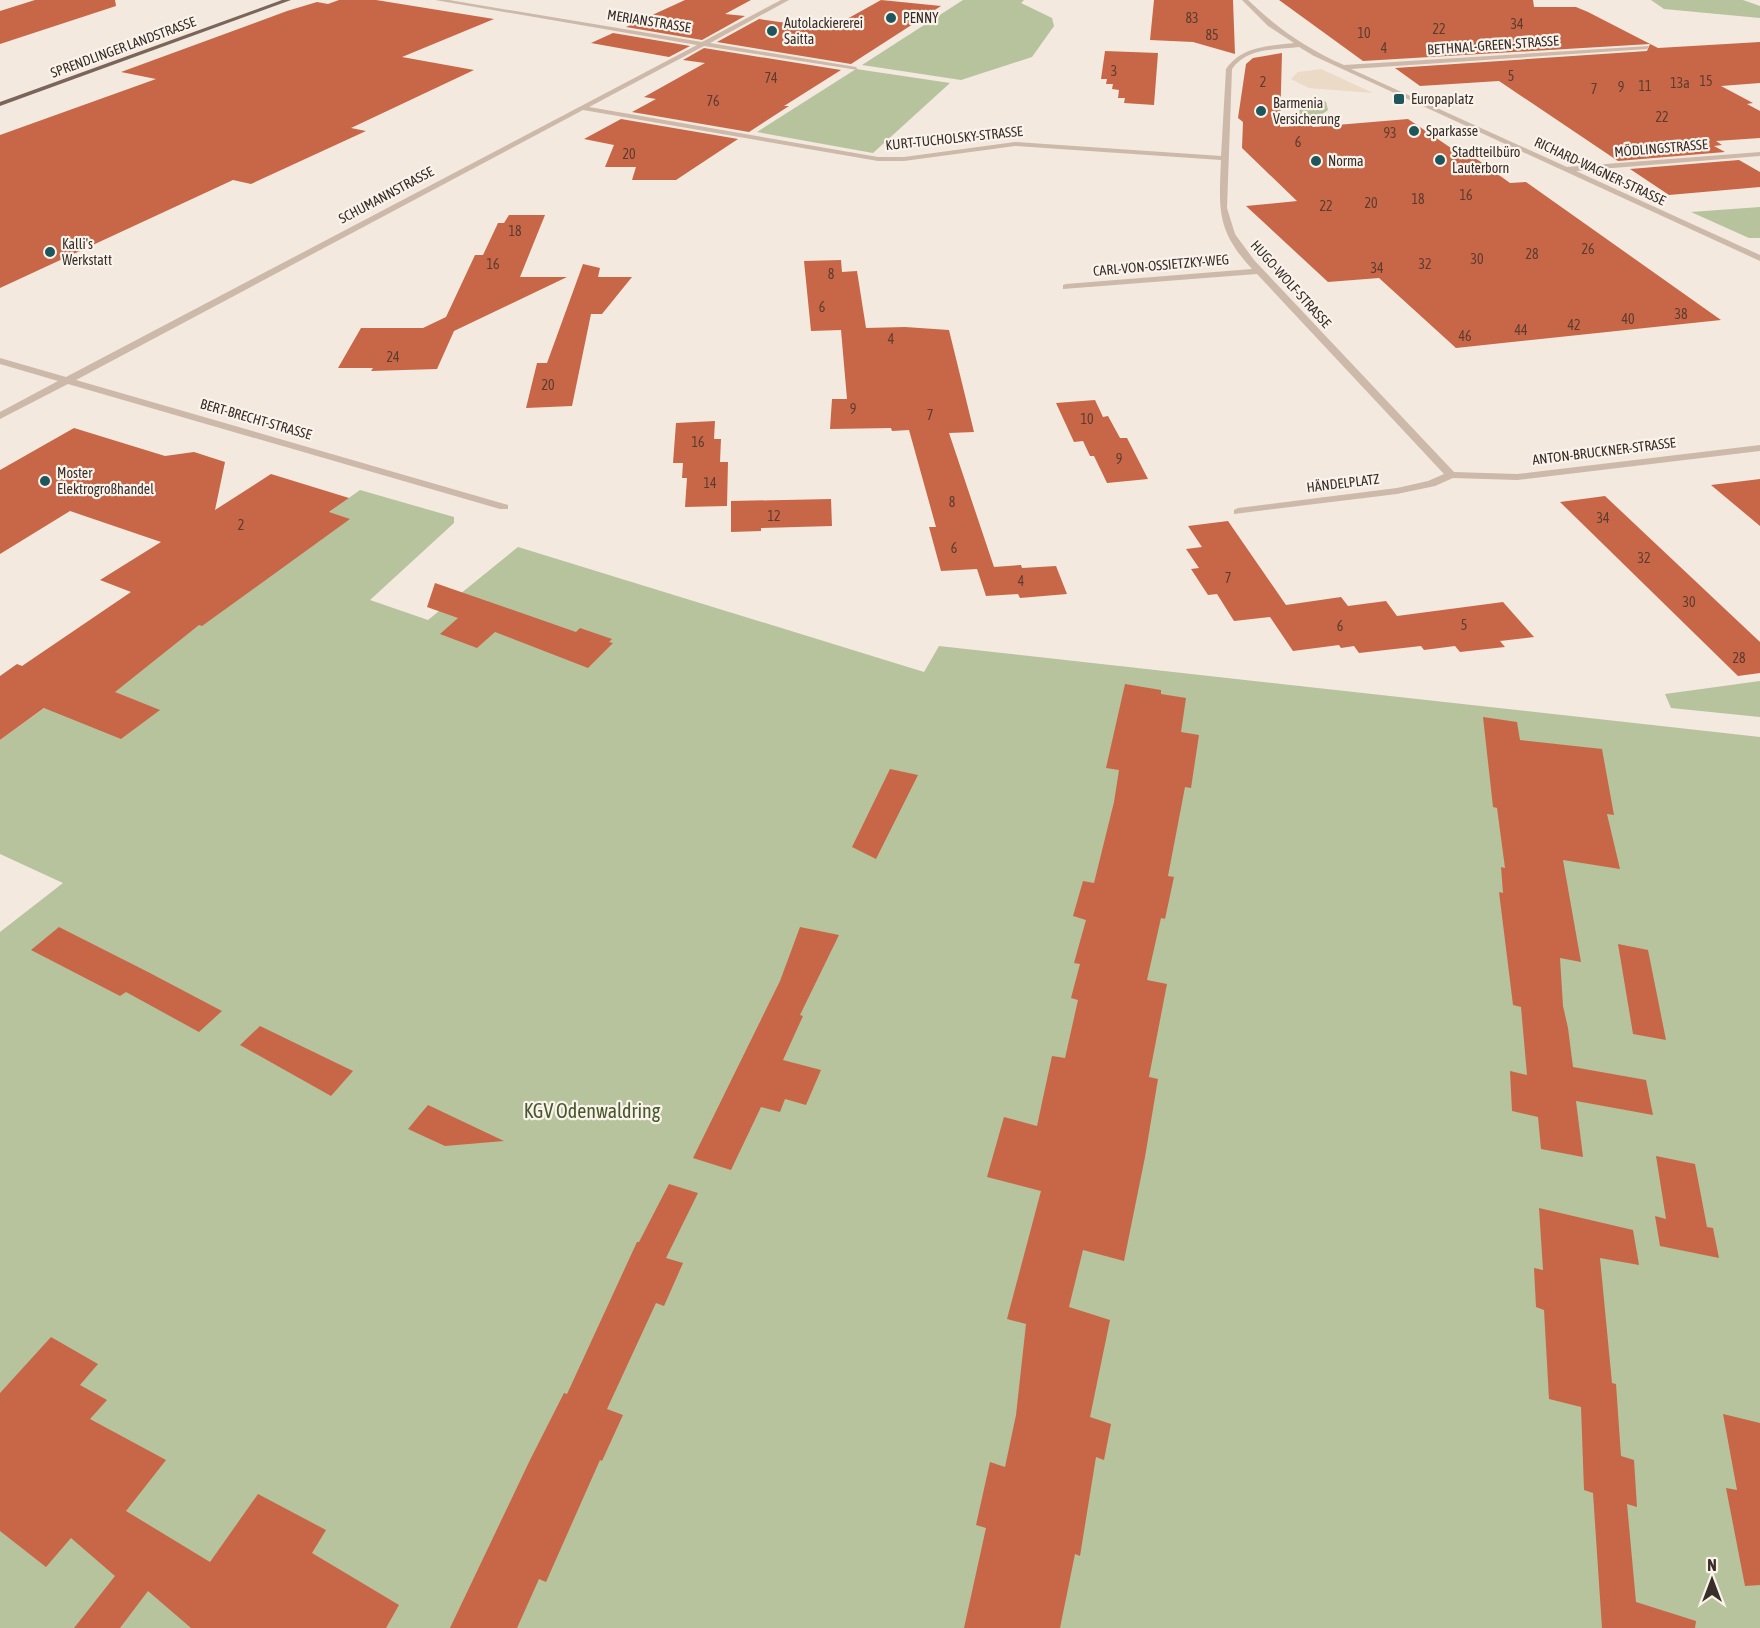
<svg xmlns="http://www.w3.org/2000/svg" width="1760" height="1628" font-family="'Asap Condensed',sans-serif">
<rect width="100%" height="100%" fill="#f3e9de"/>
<!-- green -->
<g fill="#b6c39d">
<polygon points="963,0 1024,0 1021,3 1052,18 1054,26 1032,57 961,80 862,65"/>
<polygon points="1651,0 1743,0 1760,6 1760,18 1664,9"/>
<polygon points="856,69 950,83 873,153 757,132"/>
<path d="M1321 98 1326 102 1328 110C1319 117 1311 118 1300 116L1298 100Z"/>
<polygon points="1760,207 1760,238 1749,238 1691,212"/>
<polygon points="360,490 454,517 454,523 370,600 428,620 518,547 924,672 939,646 1760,737 1760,1628 0,1628 0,932 63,883 0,854 0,740 168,619 176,622"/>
<polygon points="1760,681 1760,717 1671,708 1665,694"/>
</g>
<!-- plaza -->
<polygon fill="#ebdac5" points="1321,69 1373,93 1309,88 1291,79 1298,72"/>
<!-- building -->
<g fill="#c86747">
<polygon points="35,0 115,0 116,6 0,44 0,11"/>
<polygon points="339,0 376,0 494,19 402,57 474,70 351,128 366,131 251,184 233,180 0,288 0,135 156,79 121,72 287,11 317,2 328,4"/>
<polygon points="685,0 751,0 725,14 745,16 702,40 626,27"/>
<polygon points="881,0 941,6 851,64 717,42 759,19 829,29"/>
<polygon points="1154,0 1233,0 1235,54 1193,42 1150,40"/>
<polygon points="1279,0 1533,0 1534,7 1576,7 1588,12 1658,48 1760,42 1760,83 1721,86 1753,103 1747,104 1760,111 1760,138 1716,141 1722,145 1714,146 1725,152 1618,161 1499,81 1420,86 1395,68 1647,51 1650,44 1363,61"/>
<polygon points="613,33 690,46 669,57 591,43"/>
<polygon points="704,48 841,70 784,106 789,106 749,132 632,112 656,99 644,97 705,63 683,60"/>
<polygon points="1105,51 1158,53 1154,105 1124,103 1125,98 1118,98 1119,90 1112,89 1113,84 1106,84 1107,79 1101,79"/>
<polygon points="1282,53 1280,127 1310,125 1313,127 1408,119 1451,148 1460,147 1510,183 1526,182 1721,320 1456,348 1379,278 1328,282 1246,206 1297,201 1242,148 1243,122 1238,118 1246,64 1253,58"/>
<polygon points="621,119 738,139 676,180 632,180 636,167 605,167 614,145 584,139"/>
<polygon points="1739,160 1760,172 1760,187 1669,195 1630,169"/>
<polygon points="509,215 545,215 520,277 567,277 454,331 437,369 371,371 373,368 338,368 361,328 423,328 446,317 475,255 483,255 498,223 504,223"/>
<polygon points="841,260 842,272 857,271 866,328 905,327 949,330 974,432 949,433 994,567 1021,565 1022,568 1056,566 1067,594 1020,598 1018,594 986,596 977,569 941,571 929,527 936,527 909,430 892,431 891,428 830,429 832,399 847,399 841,330 811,331 804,261"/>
<polygon points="583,264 600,268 598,277 632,277 602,314 591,314 572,406 526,408 537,363 547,363"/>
<polygon points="1095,400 1103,417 1108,416 1120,438 1127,438 1148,479 1107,483 1094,456 1090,456 1083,441 1074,442 1056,403"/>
<polygon points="715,421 714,439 721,439 720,462 728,462 727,506 685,507 687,478 682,478 683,463 673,463 676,423"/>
<polygon points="74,428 165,456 194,452 225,462 215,510 271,474 349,498 329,512 350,519 202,626 199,625 115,692 160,710 121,739 44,708 0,740 0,676 17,664 22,666 131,592 100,580 161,542 70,511 0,554 0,470"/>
<polygon points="1760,479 1760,526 1711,485"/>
<polygon points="1605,496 1760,642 1760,673 1738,676 1560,502"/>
<polygon points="831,499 832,526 761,528 761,531 731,532 731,501"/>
<polygon points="1228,521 1286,605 1341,597 1348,606 1386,601 1397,616 1503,602 1534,637 1500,641 1505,647 1460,652 1455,646 1424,650 1421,646 1359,653 1354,646 1341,648 1339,645 1293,651 1270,617 1234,621 1217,594 1208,595 1191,569 1199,568 1186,549 1202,547 1188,526"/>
<polygon points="435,583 576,632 580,628 612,639 609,642 613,643 588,668 495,632 477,648 440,634 458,618 427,607"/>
<polygon points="1125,684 1161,690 1161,694 1186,698 1181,732 1199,735 1191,788 1185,787 1168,876 1174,877 1165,919 1161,918 1147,980 1167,984 1149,1077 1158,1079 1145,1157 1124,1261 1083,1250 1069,1307 1110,1320 1090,1417 1111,1424 1104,1460 1096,1457 1080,1556 1075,1554 1060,1628 964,1628 986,1528 976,1525 990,1462 1005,1467 1016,1415 1026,1324 1007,1319 1041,1191 987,1177 1004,1117 1037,1126 1052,1056 1065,1058 1078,1000 1071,998 1080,964 1074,963 1086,920 1073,916 1083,881 1094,883 1114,802 1119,770 1106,768"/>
<polygon points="1483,717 1517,722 1520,740 1602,749 1614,815 1607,814 1620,869 1563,860 1581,962 1560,958 1563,1006 1568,1028 1573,1067 1646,1080 1653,1115 1576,1101 1583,1157 1541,1149 1538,1117 1512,1111 1510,1071 1527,1075 1521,1007 1513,1005 1499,892 1503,893 1501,867 1505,868 1497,808 1493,807"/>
<polygon points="890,769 918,775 876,859 852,847"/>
<polygon points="59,927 148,972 222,1011 199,1032 126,992 120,996 31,950"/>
<polygon points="800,927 839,935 800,1015 803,1016 783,1060 821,1070 806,1105 785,1099 780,1112 761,1107 731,1170 693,1158 780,981"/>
<polygon points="1618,944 1648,950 1666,1040 1633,1034"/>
<polygon points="260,1026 353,1071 331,1096 240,1045"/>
<polygon points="428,1105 504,1141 445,1146 408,1129"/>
<polygon points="1656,1156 1695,1164 1707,1227 1713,1228 1719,1258 1660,1246 1655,1216 1666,1219"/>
<polygon points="669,1184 698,1193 666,1258 683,1263 664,1306 656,1303 607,1409 623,1415 602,1461 600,1460 546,1582 539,1579 517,1628 450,1628 530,1460 564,1393 567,1394 637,1242 639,1242"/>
<polygon points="1539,1208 1633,1230 1639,1265 1600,1258 1612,1383 1616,1384 1621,1456 1634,1460 1637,1507 1627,1504 1636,1602 1696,1621 1695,1628 1602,1628 1593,1493 1584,1490 1581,1407 1549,1399 1544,1310 1536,1307 1534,1268 1543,1270"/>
<polygon points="51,1337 98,1364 80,1385 107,1400 90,1419 166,1460 126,1511 210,1562 258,1494 326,1530 312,1553 399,1605 386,1628 191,1628 148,1591 120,1628 74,1628 115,1576 71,1538 46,1567 0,1531 0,1393"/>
<polygon points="1723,1414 1760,1423 1760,1585 1745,1586 1726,1488 1737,1490"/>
</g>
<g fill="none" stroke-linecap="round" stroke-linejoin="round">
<!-- minor -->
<path fill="#ccb9a9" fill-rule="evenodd" d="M435 0H449L702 42 781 0H789L710 43 856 67 858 70 704 46 589 107 878 157H904L1015 142 1221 156 1226 69C1242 46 1268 46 1294 43L1268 26 1242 0H1248C1277 28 1307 49 1344 65L1649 46 1647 49 1351 69 1567 167 1760 152V156L1576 171 1760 255V261L1314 56 1299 47C1276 50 1247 47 1232 69L1227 208 1235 234 1254 260 1454 472 1517 474 1760 445V451L1517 480 1453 478 1435 486 1397 494 1234 514V510L1238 508 1397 488 1428 481 1444 474 1257 274 1063 289V285L1066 284 1252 269C1216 230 1219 209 1221 160L1015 146 904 161H878L583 110 76 380 508 505V509H500L68 384 0 419V412L58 381 0 364V358L66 377 697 45Z"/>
<!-- major -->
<polygon fill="#7b655a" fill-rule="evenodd" points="282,0 291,0 0,106 0,102"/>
</g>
<!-- markers -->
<g fill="#1e575b" stroke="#faf3eb" stroke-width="2">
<circle cx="891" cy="18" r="6"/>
<circle cx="772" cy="31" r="6"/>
<rect x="1393" y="93" width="12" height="12" rx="3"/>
<circle cx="1261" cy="111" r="6"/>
<circle cx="1414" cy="131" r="6"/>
<circle cx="1440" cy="160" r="6"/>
<circle cx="1316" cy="161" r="6"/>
<circle cx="50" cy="252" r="6"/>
<circle cx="45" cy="481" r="6"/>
</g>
<g text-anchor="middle" stroke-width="4.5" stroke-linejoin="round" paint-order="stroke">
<!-- far-poi labels -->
<g font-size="14" fill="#392e29" stroke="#faf3eb" text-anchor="start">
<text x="903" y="23">PENNY</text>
<text x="784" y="28">Autolackiererei<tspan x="784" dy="16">Saitta</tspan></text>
<text x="1411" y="104">Europaplatz</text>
<text x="1273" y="108">Barmenia<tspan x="1273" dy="16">Versicherung</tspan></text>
<text x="1426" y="136">Sparkasse</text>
<text x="1452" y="157">Stadtteilbüro<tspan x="1452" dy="16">Lauterborn</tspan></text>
<text x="1328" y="166">Norma</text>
<text x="62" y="249">Kalli's<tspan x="62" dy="16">Werkstatt</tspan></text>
<text x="57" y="478">Moster<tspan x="57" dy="16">Elektrogroßhandel</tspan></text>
</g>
<!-- number labels -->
<g font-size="14" fill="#5d3c30">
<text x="1192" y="23">83</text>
<text x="1517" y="29">34</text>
<text x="1439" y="34">22</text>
<text x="1364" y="38">10</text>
<text x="1212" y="40">85</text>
<text x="1384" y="53">4</text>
<text x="1114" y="76">3</text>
<text x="1511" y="81">5</text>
<text x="771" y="83">74</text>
<text x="1706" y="86">15</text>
<text x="1263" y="87">2</text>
<text x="1680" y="88">13a</text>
<text x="1645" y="91">11</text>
<text x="1621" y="92">9</text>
<text x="1594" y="94">7</text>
<text x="713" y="106">76</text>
<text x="1662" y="122">22</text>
<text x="1390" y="138">93</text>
<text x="1298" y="147">6</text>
<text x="629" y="159">20</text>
<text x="1466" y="200">16</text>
<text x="1418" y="204">18</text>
<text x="1371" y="208">20</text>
<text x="1326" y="211">22</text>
<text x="515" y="236">18</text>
<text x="1588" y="254">26</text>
<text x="1532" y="259">28</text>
<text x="1477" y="264">30</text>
<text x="493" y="269">16</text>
<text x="1425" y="269">32</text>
<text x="1377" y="273">34</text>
<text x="831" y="279">8</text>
<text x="822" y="312">6</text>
<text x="1681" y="319">38</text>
<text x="1628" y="324">40</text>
<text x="1574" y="330">42</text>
<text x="1521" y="335">44</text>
<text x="1465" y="341">46</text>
<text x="891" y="344">4</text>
<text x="393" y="362">24</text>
<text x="548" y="390">20</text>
<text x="853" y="414">9</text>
<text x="930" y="420">7</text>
<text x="1087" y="424">10</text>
<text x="698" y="447">16</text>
<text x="1119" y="464">9</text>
<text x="710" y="488">14</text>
<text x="952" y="507">8</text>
<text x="774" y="521">12</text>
<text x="1603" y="523">34</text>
<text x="241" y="530">2</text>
<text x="954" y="553">6</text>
<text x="1644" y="563">32</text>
<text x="1228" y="583">7</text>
<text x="1021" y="586">4</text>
<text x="1689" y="607">30</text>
<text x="1464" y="630">5</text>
<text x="1340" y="631">6</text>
<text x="1739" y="663">28</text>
</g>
<!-- far-street labels -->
<g font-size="14" fill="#392e29" stroke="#faf3eb">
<text transform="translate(649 21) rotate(9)" y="5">MERIANSTRASSE</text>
<text transform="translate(1493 45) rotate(-4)" y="5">BETHNAL-GREEN-STRASSE</text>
<text transform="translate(123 47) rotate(-20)" y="5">SPRENDLINGER LANDSTRASSE</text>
<text transform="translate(954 138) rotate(-6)" y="5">KURT-TUCHOLSKY-STRASSE</text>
<text transform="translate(1661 148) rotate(-5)" y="5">MÖDLINGSTRASSE</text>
<text transform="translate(1600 171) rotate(25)" y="5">RICHARD-WAGNER-STRASSE</text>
<text transform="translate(386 195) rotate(-28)" y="5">SCHUMANNSTRASSE</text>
<text transform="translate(1161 265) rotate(-5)" y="5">CARL-VON-OSSIETZKY-WEG</text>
<text transform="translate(1291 284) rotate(48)" y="5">HUGO-WOLF-STRASSE</text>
<text transform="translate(256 419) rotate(16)" y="5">BERT-BRECHT-STRASSE</text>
<text transform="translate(1604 451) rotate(-7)" y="5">ANTON-BRUCKNER-STRASSE</text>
<text transform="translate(1343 483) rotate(-7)" y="5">HÄNDELPLATZ</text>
</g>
<!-- near-park labels -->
<g font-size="20" fill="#47582c" stroke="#faf3eb">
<text x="592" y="1118">KGV Odenwaldring</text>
</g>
</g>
<!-- north arrow -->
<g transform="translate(1712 1580)" stroke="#faf3eb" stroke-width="4.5" paint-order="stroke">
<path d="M0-4.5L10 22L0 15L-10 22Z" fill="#392e29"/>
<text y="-9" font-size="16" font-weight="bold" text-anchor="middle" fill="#392e29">N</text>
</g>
</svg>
